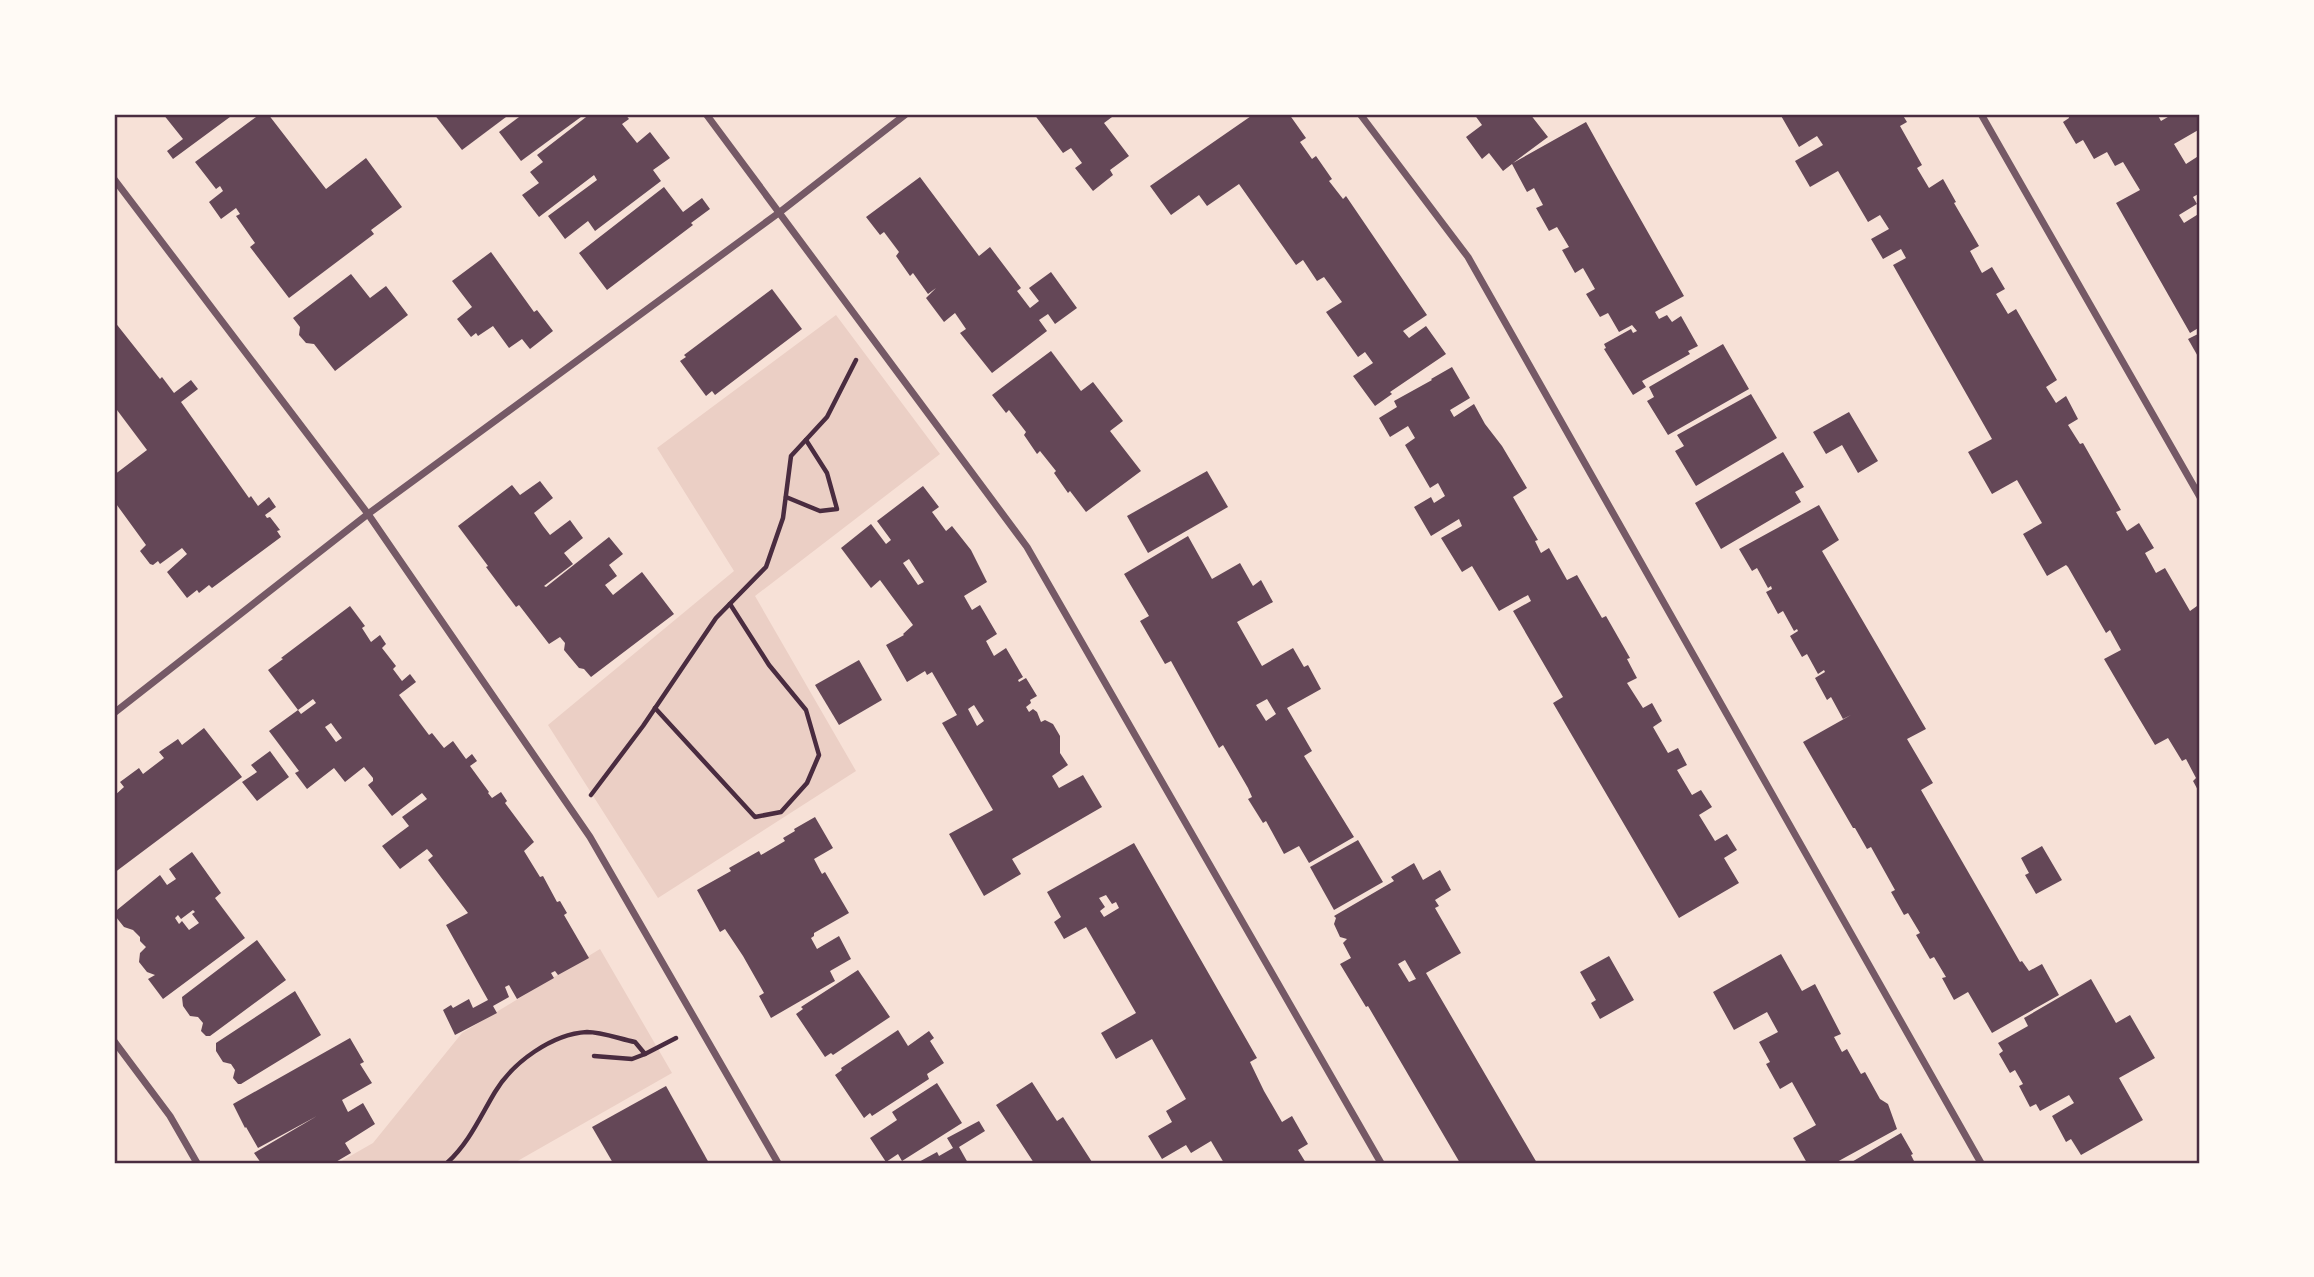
<svg xmlns="http://www.w3.org/2000/svg" width="2314" height="1277" font-family="Figtree,sans-serif">
<rect width="100%" height="100%" fill="#f7e1d7"/>
<!-- green -->
<g fill="#ebcfc5">
<polygon points="836,315 940,454 755,596 856,771 658,898 548,725 734,571 657,448"/>
<polygon points="600,949 672,1073 514,1163 338,1163 373,1143 462,1033"/>
</g>
<!-- building -->
<g fill="#644757" fill-rule="evenodd">
<polygon points="163,114 234,114 173,159 167,151 183,139"/>
<polygon points="260,114 268,114 326,189 366,158 402,207 371,230 374,234 289,298 250,247 255,243 236,216 240,214 236,208 221,219 209,202 223,191 220,186 216,189 195,162"/>
<polygon points="434,114 510,114 462,150"/>
<polygon points="523,114 585,114 521,161 499,132"/>
<polygon points="590,114 625,114 629,119 622,124 637,143 650,132 670,158 653,170 661,181 595,231 588,221 565,239 548,216 597,180 594,175 539,217 522,195 539,183 530,172 543,162 537,155"/>
<polygon points="1034,114 1116,114 1104,123 1129,156 1110,170 1113,175 1093,191 1075,168 1082,163 1071,148 1063,153"/>
<polygon points="1254,114 1289,114 1306,138 1300,142 1312,159 1316,156 1332,179 1329,181 1343,199 1346,196 1427,315 1403,331 1409,338 1426,326 1446,354 1390,392 1392,394 1375,406 1353,376 1373,363 1365,352 1358,357 1326,312 1342,302 1324,277 1317,281 1303,260 1296,265 1239,184 1207,206 1199,195 1171,215 1150,186"/>
<polygon points="1474,114 1530,114 1548,137 1513,163 1586,122 1611,167 1684,296 1655,312 1659,319 1667,315 1672,322 1681,316 1698,346 1688,351 1690,354 1642,381 1646,387 1633,395 1604,349 1606,348 1604,344 1631,329 1633,333 1637,331 1632,325 1619,332 1608,313 1600,317 1586,294 1595,289 1583,268 1575,273 1562,250 1569,247 1557,227 1549,231 1536,208 1543,205 1534,188 1527,192 1512,164 1503,171 1489,153 1482,159 1466,137 1482,125"/>
<polygon points="1780,114 1851,114 1853,117 1858,114 1902,114 1907,122 1900,126 1922,165 1917,168 1929,188 1943,179 1956,202 1954,203 1979,246 1970,251 1982,273 1992,267 2005,289 1996,294 2008,314 2016,309 2057,380 2046,387 2056,403 2066,396 2078,419 2068,425 2080,444 2083,443 2121,510 2116,512 2127,531 2139,523 2154,548 2145,553 2156,573 2165,568 2190,611 2197,606 2200,612 2200,794 2193,781 2196,778 2186,759 2182,761 2168,738 2155,745 2131,705 2104,659 2121,650 2110,630 2106,633 2068,567 2066,565 2047,576 2023,534 2042,523 2017,480 1992,494 1968,452 1992,439 1893,265 1906,258 1901,249 1883,259 1871,239 1889,229 1880,215 1868,222 1838,171 1810,187 1795,161 1823,145 1817,136 1799,147"/>
<polygon points="2068,114 2157,114 2161,121 2173,114 2200,114 2200,129 2174,144 2186,164 2200,155 2200,193 2193,197 2197,204 2179,215 2184,223 2200,213 2200,327 2190,333 2116,203 2140,190 2123,162 2115,166 2107,152 2094,159 2083,140 2076,144 2063,122 2069,118"/>
<polygon points="920,177 979,256 990,247 1021,288 1017,291 1030,308 1039,301 1029,288 1051,272 1077,308 1055,324 1048,314 1039,320 1047,331 992,373 960,333 966,329 955,313 944,322 926,298 936,288 928,294 913,273 910,276 896,256 899,252 884,232 880,235 866,217"/>
<polygon points="664,187 683,212 702,198 710,209 691,223 693,225 607,290 579,253"/>
<polygon points="491,252 534,312 537,310 553,331 530,349 522,339 509,348 493,326 478,336 476,333 471,337 457,319 472,307 452,281"/>
<polygon points="351,274 370,298 386,286 408,315 335,371 314,344 306,343 299,335 300,327 293,318"/>
<polygon points="772,289 802,329 715,395 712,391 706,396 680,361 686,357 684,355"/>
<polygon points="114,321 160,379 162,377 174,393 191,380 198,389 181,402 249,498 251,496 258,506 269,497 276,507 265,515 267,518 270,517 280,530 277,531 281,537 212,588 209,585 199,593 197,590 187,598 167,572 187,554 182,548 160,564 158,561 153,565 150,564 140,551 146,545 114,501 114,475 147,450 117,410 114,413"/>
<polygon points="2200,333 2200,360 2188,339"/>
<polygon points="1723,344 1749,389 1668,435 1647,401 1654,397 1649,387"/>
<polygon points="1051,351 1081,391 1093,382 1123,421 1110,431 1141,471 1086,512 1070,491 1068,493 1054,473 1056,471 1040,451 1037,454 1024,435 1026,432 1009,410 1006,413 992,395"/>
<polygon points="1452,367 1470,398 1450,410 1454,417 1474,404 1485,424 1502,446 1527,488 1513,497 1538,540 1535,541 1541,553 1549,548 1567,580 1577,575 1602,618 1606,616 1630,658 1627,659 1637,678 1627,683 1643,708 1652,703 1662,721 1653,727 1668,753 1678,748 1687,765 1677,770 1692,795 1701,790 1712,807 1699,815 1715,841 1727,834 1737,850 1724,858 1739,883 1679,918 1553,703 1563,697 1513,611 1531,601 1528,595 1499,611 1472,566 1462,572 1441,538 1462,526 1459,519 1431,536 1414,507 1431,497 1434,503 1445,496 1438,483 1430,488 1405,445 1415,438 1408,426 1390,437 1379,418 1397,407 1394,401 1432,380 1431,379"/>
<polygon points="1751,394 1777,438 1696,486 1675,451 1684,446 1677,435"/>
<polygon points="1849,412 1878,461 1858,473 1842,445 1826,454 1813,432"/>
<polygon points="1783,452 1804,487 1795,492 1801,502 1721,549 1695,503"/>
<polygon points="1207,471 1228,507 1148,553 1127,516"/>
<polygon points="540,481 553,498 534,513 543,526 550,535 570,520 583,538 564,553 573,564 544,586 546,587 609,537 623,554 609,565 617,576 605,585 613,595 642,572 674,614 591,677 584,669 579,668 564,650 565,643 560,637 549,644 519,605 516,607 486,567 488,566 458,526 512,485 520,495"/>
<path d="M923 486 939 507 932 512 946 531 952 526 971 550 987 582 964 596 972 610 980 605 997 634 986 641 994 656 1006 648 1023 677 1018 680 1019 682 1026 678 1037 696 1030 700 1031 703 1026 707 1029 712 1033 709 1037 712 1041 722 1045 720 1053 724 1060 736V753L1068 765 1052 776 1059 788 1083 775 1102 807 1012 859 1021 874 984 896 949 834 993 810 942 723 957 715 932 672 927 675 925 671 907 682 886 645 904 635 903 634 913 625 880 580 871 588 841 548 871 524 886 544 891 540 877 521ZM909 559 924 582 918 585 903 563ZM974 705 984 721 977 726 968 709Z"/>
<polygon points="1819,505 1839,540 1822,551 1926,729 1907,739 1933,783 1921,790 2020,962 2022,961 2029,971 2042,964 2059,995 1992,1033 1968,992 1954,1000 1942,978 1946,977 1934,957 1930,959 1916,935 1920,933 1908,913 1904,915 1891,892 1895,890 1871,847 1867,849 1855,828 1853,828 1803,742 1851,715 1843,719 1831,697 1827,700 1815,678 1825,672 1824,670 1818,674 1807,654 1802,657 1790,636 1798,631 1797,629 1794,631 1783,611 1778,614 1766,592 1772,589 1771,586 1768,588 1757,568 1752,571 1739,549"/>
<path d="M1188 536 1212 579 1240 563 1253 586 1261 580 1273 602 1237 622 1262 666 1293 648 1304 667 1308 665 1321 689 1287 708 1312 751 1304 756 1354 837 1309 863 1299 846 1284 854 1266 821 1263 823 1248 799 1252 797 1248 788 1223 745 1219 748 1171 661 1165 664 1140 621 1149 616 1124 574ZM1267 699 1276 714 1266 721 1256 705Z"/>
<path d="M350 606 365 626 362 628 371 642 380 635 386 644 382 648 396 666 393 669 402 681 410 674 416 682 399 695 429 735 432 733 444 748 453 741 466 759 472 754 477 761 470 766 489 792 488 793 492 798 501 792 507 801 505 803 534 842 524 851 540 877 543 876 557 902 560 901 567 913 564 915 589 958 558 975 555 971 551 973 554 978 517 999 509 985 505 987 509 997 493 1006 497 1013 455 1035 443 1010 451 1005 453 1008 469 999 473 1008 488 1000 446 925 468 913 428 860 433 856 427 849 400 869 382 846 409 826 402 817 427 799 422 793 392 816 368 785 373 781V778L364 767 345 782 334 768 307 789 295 773 299 771 269 731 298 710 301 714 316 703 313 699 298 710 268 670 283 659 281 658ZM331 723 342 738 336 742 325 727Z"/>
<polygon points="859,660 882,700 839,725 815,685"/>
<polygon points="204,728 242,777 114,873 114,796 124,787 120,782 139,768 143,774 164,758 159,752 178,739 182,745"/>
<polygon points="270,751 289,777 257,801 242,782 257,772 251,765"/>
<polygon points="815,817 833,848 814,859 822,874 825,872 849,913 814,933 814,936 811,938 817,949 839,936 851,959 830,971 835,981 771,1018 759,996 764,993 743,956 725,929 720,932 697,890 731,871 729,868 759,851 761,855 785,841 783,838 795,831 794,829"/>
<polygon points="1358,840 1383,882 1334,910 1310,867"/>
<path d="M1134 843 1257 1058 1250 1062 1264 1091 1282 1122 1292 1116 1308 1144 1298 1150 1306 1163H1224L1211 1141 1191 1153 1186 1145 1162 1159 1148 1136 1172 1122 1166 1111 1186 1099 1152 1039 1116 1059 1101 1033 1136 1013 1086 927 1064 939 1054 922 1061 917 1047 892ZM1106 895 1112 904 1116 902 1119 908 1104 917 1100 911 1105 907 1099 898Z"/>
<polygon points="2042,846 2062,880 2036,894 2025,875 2029,873 2021,858"/>
<path d="M192 852 221 893 215 898 245 938 163 999 148 979 155 975 147 972 139 962 140 953 146 947 140 941V937L133 930 124 927 116 917 117 910 160 875 167 885 176 879 169 869ZM193 910 195 912 192 914 199 923 189 930 182 921 179 924 175 918 178 915 181 919Z"/>
<path d="M1414 863 1423 880 1440 870 1451 890 1435 900 1439 906 1435 908 1461 953 1426 973 1537 1163H1460L1368 1006 1366 1007 1340 964 1351 958 1343 943 1347 939 1340 937 1334 924 1336 918 1334 916 1394 881 1391 877ZM1405 960 1416 979 1409 982 1398 964Z"/>
<polygon points="257,940 286,980 210,1036 206,1036 201,1031 203,1023 198,1017 190,1016 183,1006 182,997"/>
<polygon points="1781,954 1802,991 1815,984 1841,1034 1834,1037 1842,1052 1847,1049 1861,1074 1865,1072 1880,1099 1888,1104 1897,1129 1835,1163 1807,1163 1793,1138 1816,1125 1792,1082 1780,1089 1766,1064 1770,1062 1759,1042 1778,1032 1767,1012 1734,1030 1713,992"/>
<polygon points="1609,956 1634,1000 1600,1019 1591,1003 1596,1000 1580,972"/>
<polygon points="858,970 890,1017 833,1055 831,1053 825,1057 796,1014 803,1009 801,1007"/>
<polygon points="2091,979 2116,1023 2130,1015 2155,1058 2119,1078 2143,1120 2081,1155 2071,1139 2066,1142 2052,1116 2074,1103 2069,1095 2040,1111 2036,1104 2030,1107 2019,1086 2023,1084 2015,1070 2010,1073 1999,1054 2003,1051 1998,1043 2028,1026 2024,1018"/>
<polygon points="295,991 321,1035 241,1084 238,1084 233,1078 235,1070 231,1064 223,1062 216,1051 216,1043"/>
<polygon points="898,1030 908,1046 929,1031 934,1038 930,1041 944,1063 927,1074 929,1079 872,1116 870,1113 864,1118 835,1075 842,1070 841,1068"/>
<polygon points="350,1038 364,1062 360,1064 372,1083 342,1100 348,1112 363,1103 375,1124 345,1143 351,1153 334,1163 261,1163 254,1153 317,1116 258,1148 246,1127 245,1128 233,1104"/>
<polygon points="1032,1082 1057,1121 1063,1117 1092,1162 1034,1163 996,1105"/>
<polygon points="937,1083 962,1123 902,1161 898,1154 886,1162 870,1138 897,1120 892,1112"/>
<polygon points="666,1086 709,1163 613,1163 592,1127"/>
<polygon points="979,1121 985,1131 959,1147 968,1163 917,1163 937,1152 939,1156 953,1148 947,1138"/>
<polygon points="1901,1133 1913,1154 1911,1155 1915,1163 1850,1163"/>
</g>
<g fill="none" stroke-linecap="round" stroke-linejoin="round">
<!-- path -->
<g stroke="#4a2c40" stroke-width="4.5">
<polyline points="786,497 820,511 837,509 827,473 806,440"/>
<polyline points="655,708 755,817 781,812 807,783 819,755 806,710 769,665 730,604"/>
<polyline points="591,795 643,726 716,618 766,567 783,518 791,456 827,417 856,360"/>
<polyline points="594,1056 632,1059 645,1054"/>
<path d="M447 1163C469 1143 480 1117 495 1092 513 1062 552 1034 587 1032 602 1032 620 1039 635 1042L645 1054 676 1038"/>
</g>
<!-- minor -->
<g stroke="#755966" stroke-width="7">
<polyline points="706,114 1027,547 1381,1163"/>
<polyline points="1360,114 1468,257 1981,1163"/>
<polyline points="1981,114 2200,497"/>
<polyline points="114,179 368,514 590,837 778,1163"/>
<polyline points="114,713 368,514 780,212 906,114"/>
<polyline points="114,1041 170,1116 197,1163"/>
</g>
</g>
<!-- border -->
<rect width="2314" height="1277" fill="none" stroke="#fffaf5" stroke-width="231"/>
<rect x="116" y="116" width="2082" height="1046" fill="none" stroke="#4a2c40" stroke-width="2.5"/>
</svg>
